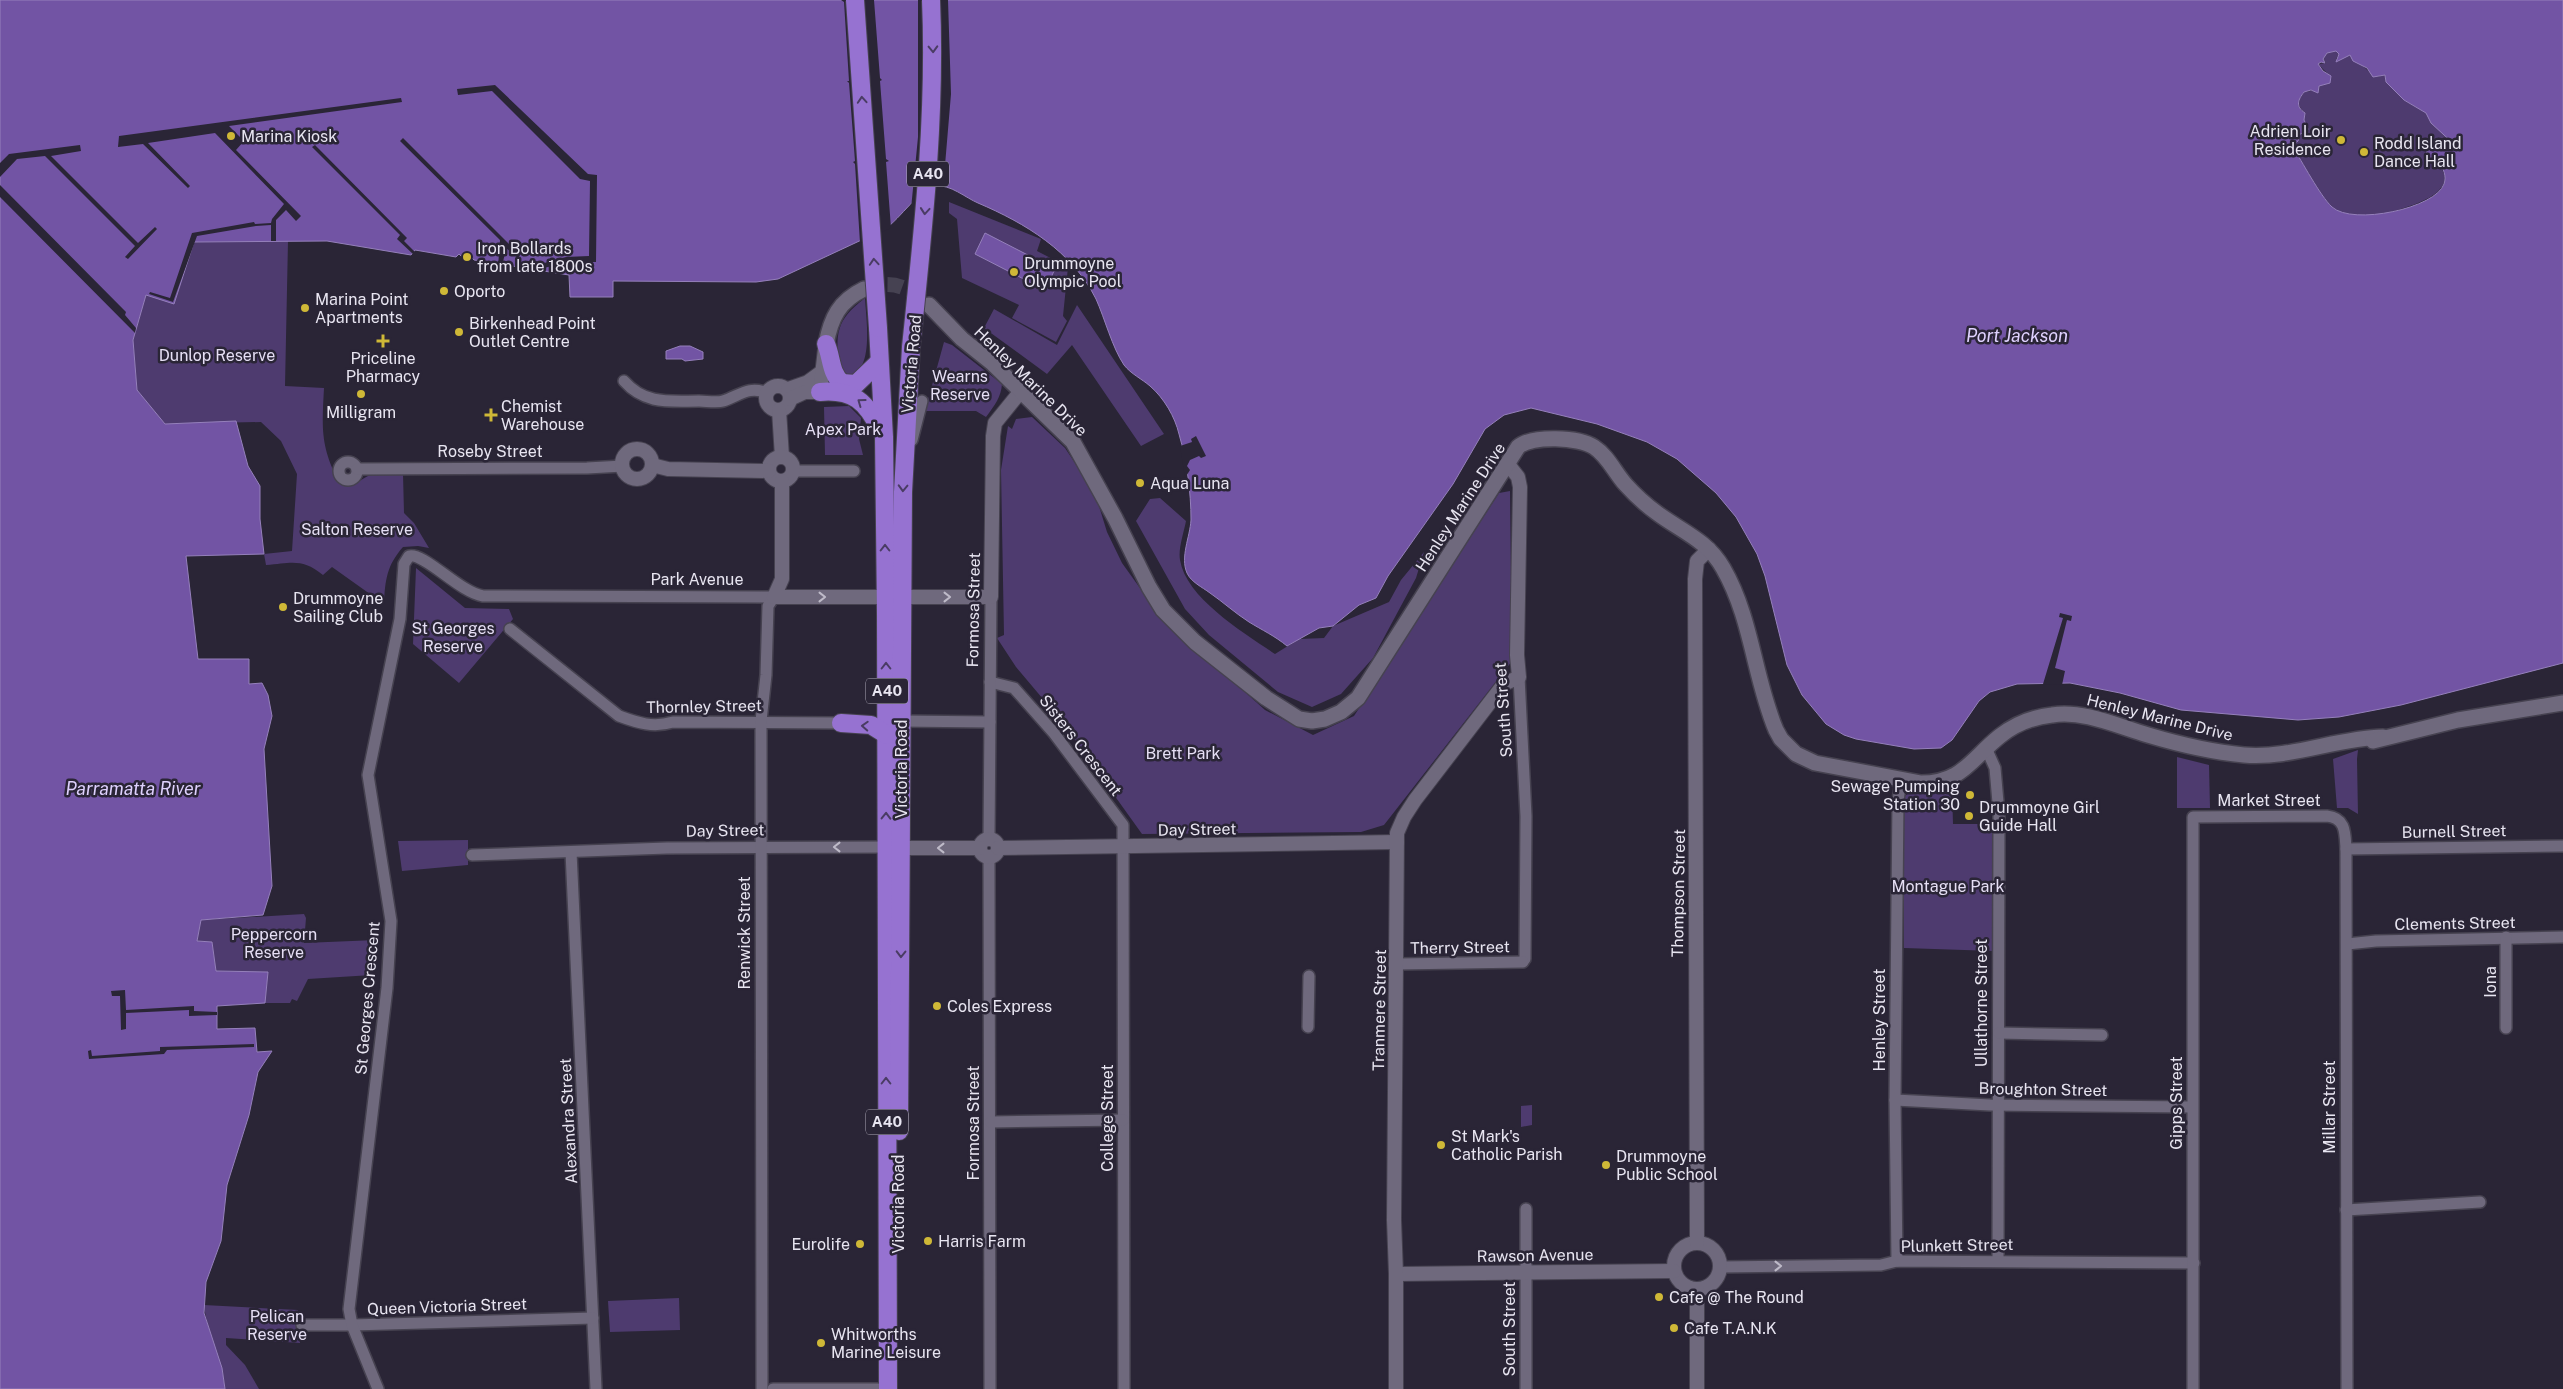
<svg xmlns="http://www.w3.org/2000/svg" width="2563" height="1389" font-family="'Public Sans',sans-serif">
<rect width="100%" height="100%" fill="#2a2536"/>
<!-- green -->
<g fill="#4e3b6f">
<path d="M2336 51 2339 54 2336 59 2351 55 2375 77 2385 75 2386 82 2404 100 2426 113 2435 126 2456 146 2455 150 2429 141 2427 152C2458 178 2445 193 2413 205 2392 212 2351 227 2332 207 2318 193 2303 163 2292 146L2298 141 2300 134 2308 130 2304 120 2305 114 2297 103 2304 92 2318 90 2319 86 2330 82 2331 77 2318 64 2326 63 2323 59 2327 53Z"/>
<polygon points="949,202 1041,239 1037,251 1068,267 1063,316 1067,321 1056,342 1012,318 1019,305 962,278 957,219 949,213"/>
<path d="M288 241 285 386 324 388C322 427 320 446 339 482 358 490 360 476 375 474 384 472 394 474 403 474L404 513 414 523 429 548 418 546 403 547C387 565 385 580 384 604L332 567 323 575C302 558 292 563 266 565L264 554 292 551 297 474 281 441 261 422 165 424 137 390 133 340 146 295 174 303 194 242Z"/>
<path d="M865 298C866 319 875 371 848 377L839 369C836 333 835 321 865 298Z"/>
<polygon points="1077,305 1164,434 1141,446 1072,345 1047,374 984,328 994,309 1057,345"/>
<path d="M944 342 952 345 1002 384C1001 397 995 405 986 417L976 411H925Z"/>
<polygon points="849,406 861,418 859,439 863,455 825,455 824,407"/>
<polygon points="1032,417 1065,448 1095,493 1107,532 1122,563 1160,616 1265,710 1313,735 1354,716 1499,493 1510,491 1512,661 1384,825 1361,832 1142,834 1059,718 1016,667 997,638 1004,635 1001,470 1008,426 1012,429 1016,419"/>
<path d="M1160 498 1186 521C1184 532 1178 549 1180 560 1186 598 1244 633 1275 654L1299 639 1324 638 1333 626 1389 602 1401 580 1424 552 1416 578 1373 658 1341 694 1312 707 1278 692 1209 635 1185 609 1136 521 1150 499Z"/>
<polygon points="416,568 465,608 509,609 513,619 459,683 413,644"/>
<polygon points="2358,750 2357,759 2358,814 2348,808 2337,808 2333,759"/>
<polygon points="2177,757 2209,765 2210,808 2177,808"/>
<polygon points="1952,789 1953,824 1993,824 1994,951 1904,948 1904,797 1911,791"/>
<polygon points="468,840 468,865 402,871 398,841"/>
<polygon points="304,914 306,918 304,943 376,940 372,975 308,979 297,1001 292,999 290,1003 265,1003 268,972 216,971 212,942 197,941 201,920"/>
<polygon points="1532,1105 1532,1125 1521,1127 1521,1106"/>
<polygon points="679,1298 680,1330 610,1332 608,1301"/>
<path d="M204 1305 298 1310 300 1343 226 1338V1345L245 1365 259 1389H225C223 1360 207 1334 204 1305Z"/>
</g>
<!-- water -->
<g fill="#7254a4" stroke="#9580bb" fill-rule="evenodd">
<path d="M0 0H2563V663L2401 705 2339 717 2298 720 2181 710 2120 693 2070 683 2017 684 1990 692 1979 701 1952 740 1941 748 1914 749 1856 739 1844 735 1826 724 1802 695 1787 665 1765 576 1757 554 1736 517 1716 493 1677 459 1647 442 1597 424 1531 408 1504 415 1485 429 1453 484 1388 576 1376 598 1359 605 1333 626 1319 628 1287 646C1275 636 1262 630 1249 622 1235 613 1223 602 1210 593 1202 587 1191 582 1187 573 1180 557 1190 537 1191 520 1191 492 1187 462 1179 434 1175 417 1164 398 1150 386 1142 379 1131 374 1124 365 1112 347 1105 319 1096 299 1072 251 1025 223 978 203 966 198 950 184 936 186 920 188 900 219 885 229L778 279 756 282 613 281V297H570L569 275 474 260 467 253 462 257 459 254 456 257 415 250 411 255 327 241 194 242 174 304 146 295 133 340 137 390 165 424 236 421 248 466 260 486V519L264 554 186 556 198 659H249V684L262 683 268 695 272 716 264 749 272 886 263 915 201 920 197 941 212 942 216 971 268 972 265 1003 217 1006V1029L255 1028 257 1052 272 1051 258 1072 249 1115 227 1185 221 1241 206 1282 204 1313 222 1368 225 1389H0ZM2336 51 2339 54 2336 62 2350 55 2353 61 2367 68 2373 77 2385 75 2386 82 2404 100 2426 113 2431 123 2456 146 2455 150 2429 140 2426 156 2439 162C2443 168 2447 176 2444 184 2436 208 2353 226 2332 207 2320 196 2302 161 2292 146L2298 141 2300 134 2307 132 2308 129 2304 120 2305 113C2295 106 2298 100 2304 92L2311 90 2318 93 2319 86 2330 83 2331 76 2323 71 2318 64 2321 62 2325 63 2323 59 2327 53Z"/>
<polygon points="985,233 1055,269 1045,290 975,254"/>
<polygon points="680,346 690,346 703,352 703,359 685,361 682,359 666,359 666,351"/>
</g>
<!-- pier -->
<g fill="#2a2536">
<polygon points="841,0 874,0 880,78 882,80 880,81 886,159 889,161 886,162 891,228 860,243 855,164 853,162 855,161 849,83 847,81 849,81 844,2"/>
<polygon points="918,0 948,0 951,94 943,189 934,188 926,193 911,209 918,137"/>
<polygon points="495,85 588,174 597,175 596,262 569,262 531,271 519,270 566,257 589,256 590,181 580,179 492,91 458,95 457,89"/>
<polygon points="401,98 402,102 229,126 244,141 236,150 301,216 296,221 286,210 276,220 276,241 271,241 271,225 256,226 197,236 173,302 149,294 150,292 170,298 192,233 254,222 255,224 271,223 272,219 284,204 215,133 148,143 190,186 188,188 143,144 118,147 119,136"/>
<polygon points="403,138 520,255 518,258 506,248 502,267 498,267 500,240 400,141"/>
<polygon points="80,145 81,151 51,156 138,243 155,227 157,229 128,259 125,257 135,246 45,156 17,159 0,177 0,163 9,154"/>
<polygon points="315,145 407,238 404,241 416,253 414,255 397,239 400,235 312,147"/>
<polygon points="0,185 126,312 125,315 136,328 135,333 0,197"/>
<polygon points="1196,436 1206,456 1201,458 1199,456 1190,460 1187,466 1190,470 1185,478 1180,446 1192,442 1191,439"/>
<polygon points="2060,613 2072,616 2071,621 2067,620 2055,668 2065,671 2062,685 2043,684 2063,618 2059,617"/>
<polygon points="125,990 126,1010 194,1006 194,1011 217,1012 217,1015 189,1016 189,1010 126,1013 126,1029 121,1030 120,996 112,996 111,991"/>
<polygon points="254,1044 254,1047 167,1050 164,1054 89,1059 88,1051 91,1050 92,1056 160,1051 160,1047"/>
</g>
<g fill="none" stroke-linecap="round" stroke-linejoin="round">
<!-- secondary-tunnel -->
<path stroke="#464252" stroke-width="15" stroke-dasharray="15 8" stroke-linecap="butt" d="M865 289C889 280 906 285 924 301"/>
<defs>
<g id="minor">
<path d="M624 381C645 405 670 401 699 401 706 401 717 403 723 401 739 396 749 385 767 393"/>
<polyline points="912,440 922,401"/>
<circle cx="348" cy="471" r="9"/>
<polyline points="357,469 587,468 623,466"/>
<polyline points="793,471 854,471"/>
<path d="M510 629 619 716C638 723 653 728 673 722L841 723"/>
<polyline points="1519,677 1526,816 1525,959"/>
<polyline points="990,682 1014,688 1053,732 1123,825 1124,1389"/>
<polyline points="901,721 990,722"/>
<polyline points="1986,748 1995,768 1999,814 1998,1260"/>
<polyline points="989,839 991,597"/>
<polyline points="2346,849 2563,846"/>
<polyline points="571,852 596,1389"/>
<polyline points="472,855 667,848 892,847"/>
<polyline points="989,857 990,1389"/>
<polyline points="2347,944 2376,941 2563,937"/>
<polyline points="1398,964 1523,962"/>
<polyline points="1308,1027 1309,976"/>
<polyline points="2506,1028 2506,937"/>
<polyline points="1999,1033 2102,1035"/>
<polyline points="1895,1100 1990,1105 2192,1107"/>
<polyline points="991,1122 1123,1120"/>
<polyline points="1526,1209 1526,1389"/>
<polyline points="2346,1210 2480,1202"/>
<polyline points="1897,1261 1895,1100 1898,801 1901,779"/>
<polyline points="1720,1267 1881,1265 1897,1261 2194,1263"/>
<polyline points="302,1325 352,1325 593,1318"/>
<path d="M378 1389 352 1325 349 1309 387 988 391 921 368 775 400 619 404 564 409 556C424 552 459 592 483 596L774 597"/>
<polyline points="762,1389 761,721 766,675 768,606 774,597"/>
<polyline points="773,1389 878,1389"/>
<path d="M2193 1389V817L2327 816C2346 818 2345 833 2346 849L2347 1389"/>
</g>
<g id="tertiary">
<circle cx="778" cy="398" r="12"/>
<polyline points="788,389 808,382 823,371"/>
<polyline points="790,399 805,392 820,392 825,349"/>
<polyline points="779,410 782,457"/>
<circle cx="637" cy="464" r="15"/>
<circle cx="781" cy="469" r="12"/>
<polyline points="652,465 668,469 769,471"/>
<polyline points="782,481 782,579 774,597 991,597 993,436 995,423 1021,391"/>
<circle cx="989" cy="848" r="9"/>
<polyline points="901,848 980,848"/>
<polyline points="998,848 1397,842"/>
<circle cx="1697" cy="1266" r="23"/>
<polyline points="1697,1243 1695,579 1697,561 1709,549"/>
<polyline points="1396,1274 1674,1271"/>
<polyline points="1697,1289 1697,1389"/>
<polyline points="1396,1389 1396,1274 1394,1220 1397,833 1404,817 1415,800 1504,684 1519,677 1517,655 1520,487 1518,477 1507,463"/>
</g>
<g id="secondary">
<path d="M929 305 962 339 992 363 1073 442 1115 518 1149 587 1163 610 1195 642 1266 698 1299 719 1312 721 1325 719 1341 712 1358 698 1518 447C1532 435 1579 437 1594 447 1608 456 1615 473 1626 485 1635 495 1646 505 1657 513 1681 531 1707 540 1723 568 1752 618 1754 678 1776 730L1781 739 1796 754 1815 763 1921 783C1962 783 1971 759 2000 736 2015 724 2033 717 2052 715 2084 710 2117 726 2148 735 2178 744 2212 752 2244 755 2291 759 2336 738 2383 737"/>
<path d="M826 344C831 318 839 301 864 289"/>
<polyline points="2373,741 2458,720 2563,703"/>
</g>
<g id="trunk">
<polyline points="878,328 884,437 886,613 888,1389"/>
<path d="M826 344C832 357 830 373 842 383L856 384 879 362"/>
<path d="M820 392C853 389 867 402 880 430"/>
<polyline points="841,723 871,725 887,735"/>
<polyline points="899,1131 903,492 911,347"/>
</g>
</defs>
<!-- minor casing -->
<use href="#minor" stroke="#464250" stroke-width="14"/>
<!-- tertiary casing -->
<use href="#tertiary" stroke="#464250" stroke-width="16"/>
<!-- secondary casing -->
<use href="#secondary" stroke="#464250" stroke-width="18"/>
<!-- trunk casing -->
<use href="#trunk" stroke="#464250" stroke-width="20"/>
<!-- minor -->
<use href="#minor" stroke="#6f697d" stroke-width="11"/>
<!-- tertiary -->
<use href="#tertiary" stroke="#6f697d" stroke-width="14"/>
<!-- secondary -->
<use href="#secondary" stroke="#6f697d" stroke-width="15"/>
<!-- trunk -->
<use href="#trunk" stroke="#9672d1" stroke-width="18"/>
<defs>
<g id="trunk-bridge">
<polyline points="855,0 878,328"/>
<path d="M911 347C923 231 936 117 931 0"/>
</g>
</defs>
<!-- trunk-bridge casing -->
<use href="#trunk-bridge" stroke="#464250" stroke-width="20" stroke-linecap="butt"/>
<!-- trunk-bridge -->
<use href="#trunk-bridge" stroke="#9672d1" stroke-width="18"/>
</g>
<!-- one-way arrows -->
<defs><path id="oneway-chevron" d="M-2-3.5L2.5 0L-2 3.5" fill="none" stroke-width="1.6" stroke-linecap="round" stroke-linejoin="round" transform="scale(1.25)"/></defs>
<g stroke="#4a3c64">
<use href="#oneway-chevron" transform="translate(933 49) rotate(88)"/>
<use href="#oneway-chevron" transform="translate(862 100) rotate(-94)"/>
<use href="#oneway-chevron" transform="translate(925 211) rotate(95)"/>
<use href="#oneway-chevron" transform="translate(874 262) rotate(-94)"/>
<use href="#oneway-chevron" transform="translate(861 402) rotate(-144)"/>
<use href="#oneway-chevron" transform="translate(903 488) rotate(92)"/>
<use href="#oneway-chevron" transform="translate(885 548) rotate(-90)"/>
<use href="#oneway-chevron" transform="translate(886 666) rotate(-90)"/>
<use href="#oneway-chevron" transform="translate(865 726) rotate(-177)"/>
<use href="#oneway-chevron" transform="translate(886 816) rotate(-89)"/>
<use href="#oneway-chevron" transform="translate(901 954) rotate(91)"/>
<use href="#oneway-chevron" transform="translate(886 1081) rotate(-90)"/>
</g>
<g stroke="#bebac8">
<use href="#oneway-chevron" transform="translate(822 597)"/>
<use href="#oneway-chevron" transform="translate(947 597)"/>
<use href="#oneway-chevron" transform="translate(837 847) rotate(-180)"/>
<use href="#oneway-chevron" transform="translate(941 848) rotate(-180)"/>
<use href="#oneway-chevron" transform="translate(1778 1266)"/>
</g>
<!-- markers -->
<g fill="#cfb837" stroke="#2a2536" stroke-width="2">
<circle cx="231" cy="136" r="5"/>
<circle cx="2341" cy="140" r="5"/>
<circle cx="2364" cy="152" r="5"/>
<circle cx="467" cy="257" r="5"/>
<circle cx="1014" cy="272" r="5"/>
<circle cx="444" cy="291" r="5"/>
<circle cx="305" cy="308" r="5"/>
<circle cx="459" cy="332" r="5"/>
<path d="M380.5 333.5h5v5h5v5h-5v5h-5v-5h-5v-5h5z"/>
<circle cx="361" cy="394" r="5"/>
<path d="M488.5 407.5h5v5h5v5h-5v5h-5v-5h-5v-5h5z"/>
<circle cx="1140" cy="483" r="5"/>
<circle cx="283" cy="607" r="5"/>
<circle cx="1970" cy="795" r="5"/>
<circle cx="1969" cy="816" r="5"/>
<circle cx="937" cy="1006" r="5"/>
<circle cx="1441" cy="1145" r="5"/>
<circle cx="1606" cy="1165" r="5"/>
<circle cx="928" cy="1241" r="5"/>
<circle cx="860" cy="1244" r="5"/>
<circle cx="1659" cy="1297" r="5"/>
<circle cx="1674" cy="1328" r="5"/>
<circle cx="821" cy="1343" r="5"/>
</g>
<g text-anchor="middle" stroke-width="5" stroke-linejoin="round" paint-order="stroke">
<!-- shield labels -->
<g fill="#2a2536" stroke="#afabb9" stroke-width="1">
<rect x="907" y="161.5" width="42" height="25" rx="4"/>
<rect x="866" y="678.5" width="42" height="25" rx="4"/>
<rect x="866" y="1109.5" width="42" height="25" rx="4"/>
</g>
<g font-size="15" font-weight="bold" fill="#e8e5f1">
<text x="928" y="179">A40</text>
<text x="887" y="696">A40</text>
<text x="887" y="1127">A40</text>
</g>
<!-- poi labels -->
<g font-size="16" fill="#e8e5f1" stroke="#2a2536" text-anchor="start">
<text x="2331" y="137" text-anchor="end">Adrien Loir<tspan x="2331" dy="18">Residence</tspan></text>
<text x="241" y="142">Marina Kiosk</text>
<text x="2374" y="149">Rodd Island<tspan x="2374" dy="18">Dance Hall</tspan></text>
<text x="477" y="254">Iron Bollards<tspan x="477" dy="18">from late 1800s</tspan></text>
<text x="1024" y="269">Drummoyne<tspan x="1024" dy="18">Olympic Pool</tspan></text>
<text x="454" y="297">Oporto</text>
<text x="315" y="305">Marina Point<tspan x="315" dy="18">Apartments</tspan></text>
<text x="469" y="329">Birkenhead Point<tspan x="469" dy="18">Outlet Centre</tspan></text>
<text x="383" y="364" text-anchor="middle">Priceline<tspan x="383" dy="18">Pharmacy</tspan></text>
<text x="501" y="412">Chemist<tspan x="501" dy="18">Warehouse</tspan></text>
<text x="361" y="418" text-anchor="middle">Milligram</text>
<text x="1150" y="489">Aqua Luna</text>
<text x="293" y="604">Drummoyne<tspan x="293" dy="18">Sailing Club</tspan></text>
<text x="1960" y="792" text-anchor="end">Sewage Pumping<tspan x="1960" dy="18">Station 30</tspan></text>
<text x="1979" y="813">Drummoyne Girl<tspan x="1979" dy="18">Guide Hall</tspan></text>
<text x="947" y="1012">Coles Express</text>
<text x="1451" y="1142">St Mark's<tspan x="1451" dy="18">Catholic Parish</tspan></text>
<text x="1616" y="1162">Drummoyne<tspan x="1616" dy="18">Public School</tspan></text>
<text x="938" y="1247">Harris Farm</text>
<text x="850" y="1250" text-anchor="end">Eurolife</text>
<text x="1669" y="1303">Cafe @ The Round</text>
<text x="1684" y="1334">Cafe T.A.N.K</text>
<text x="831" y="1340">Whitworths<tspan x="831" dy="18">Marine Leisure</tspan></text>
</g>
<!-- park labels -->
<g font-size="16" fill="#e6dff5" stroke="#2a2536">
<text x="217" y="361">Dunlop Reserve</text>
<text x="960" y="382">Wearns<tspan x="960" dy="18">Reserve</tspan></text>
<text x="843" y="435">Apex Park</text>
<text x="357" y="535">Salton Reserve</text>
<text x="453" y="634">St Georges<tspan x="453" dy="18">Reserve</tspan></text>
<text x="1183" y="759">Brett Park</text>
<text x="1948" y="892">Montague Park</text>
<text x="274" y="940">Peppercorn<tspan x="274" dy="18">Reserve</tspan></text>
<text x="277" y="1322">Pelican<tspan x="277" dy="18">Reserve</tspan></text>
</g>
<!-- street labels -->
<g font-size="16" fill="#e8e5f1" stroke="#2a2536">
<text transform="translate(911 364) rotate(-85)" y="6">Victoria Road</text>
<text transform="translate(1031 381) rotate(44)" y="6">Henley Marine Drive</text>
<text x="490" y="457">Roseby Street</text>
<text transform="translate(1460 507) rotate(-57)" y="6">Henley Marine Drive</text>
<text x="697" y="585">Park Avenue</text>
<text transform="translate(973 610) rotate(-89)" y="6">Formosa Street</text>
<text transform="translate(704 706) rotate(-1)" y="6">Thornley Street</text>
<text transform="translate(1503 710) rotate(-94)" y="6">South Street</text>
<text transform="translate(2160 717) rotate(14)" y="6">Henley Marine Drive</text>
<text transform="translate(1081 745) rotate(52)" y="6">Sisters Crescent</text>
<text transform="translate(901 769) rotate(-90)" y="6">Victoria Road</text>
<text x="2269" y="806">Market Street</text>
<text transform="translate(1197 829) rotate(-1)" y="6">Day Street</text>
<text transform="translate(725 830) rotate(-1)" y="6">Day Street</text>
<text transform="translate(2454 831) rotate(-1)" y="6">Burnell Street</text>
<text transform="translate(1678 893) rotate(-89)" y="6">Thompson Street</text>
<text transform="translate(2455 923) rotate(-1)" y="6">Clements Street</text>
<text transform="translate(744 933) rotate(-90)" y="6">Renwick Street</text>
<text transform="translate(1460 947) rotate(-1)" y="6">Therry Street</text>
<text transform="translate(2490 982) rotate(-90)" y="6">Iona</text>
<text transform="translate(367 998) rotate(-85)" y="6">St Georges Crescent</text>
<text transform="translate(1981 1003) rotate(-90)" y="6">Ullathorne Street</text>
<text transform="translate(1379 1010) rotate(-89)" y="6">Tranmere Street</text>
<text transform="translate(1879 1020) rotate(-90)" y="6">Henley Street</text>
<text transform="translate(2043 1089) rotate(1)" y="6">Broughton Street</text>
<text transform="translate(2176 1103) rotate(-90)" y="6">Gipps Street</text>
<text transform="translate(2329 1107) rotate(-90)" y="6">Millar Street</text>
<text transform="translate(1107 1118) rotate(-90)" y="6">College Street</text>
<text transform="translate(568 1121) rotate(-93)" y="6">Alexandra Street</text>
<text transform="translate(973 1123) rotate(-90)" y="6">Formosa Street</text>
<text transform="translate(898 1204) rotate(-90)" y="6">Victoria Road</text>
<text transform="translate(1957 1245) rotate(-1)" y="6">Plunkett Street</text>
<text transform="translate(1535 1255) rotate(-1)" y="6">Rawson Avenue</text>
<text transform="translate(447 1306) rotate(-2)" y="6">Queen Victoria Street</text>
<text transform="translate(1509 1329) rotate(-90)" y="6">South Street</text>
</g>
<!-- water labels -->
<g font-size="18" font-style="italic" fill="#dfd1fe" stroke="#2a2536">
<text x="2017" y="342">Port Jackson</text>
<text x="133" y="795">Parramatta River</text>
</g>
</g>
</svg>
